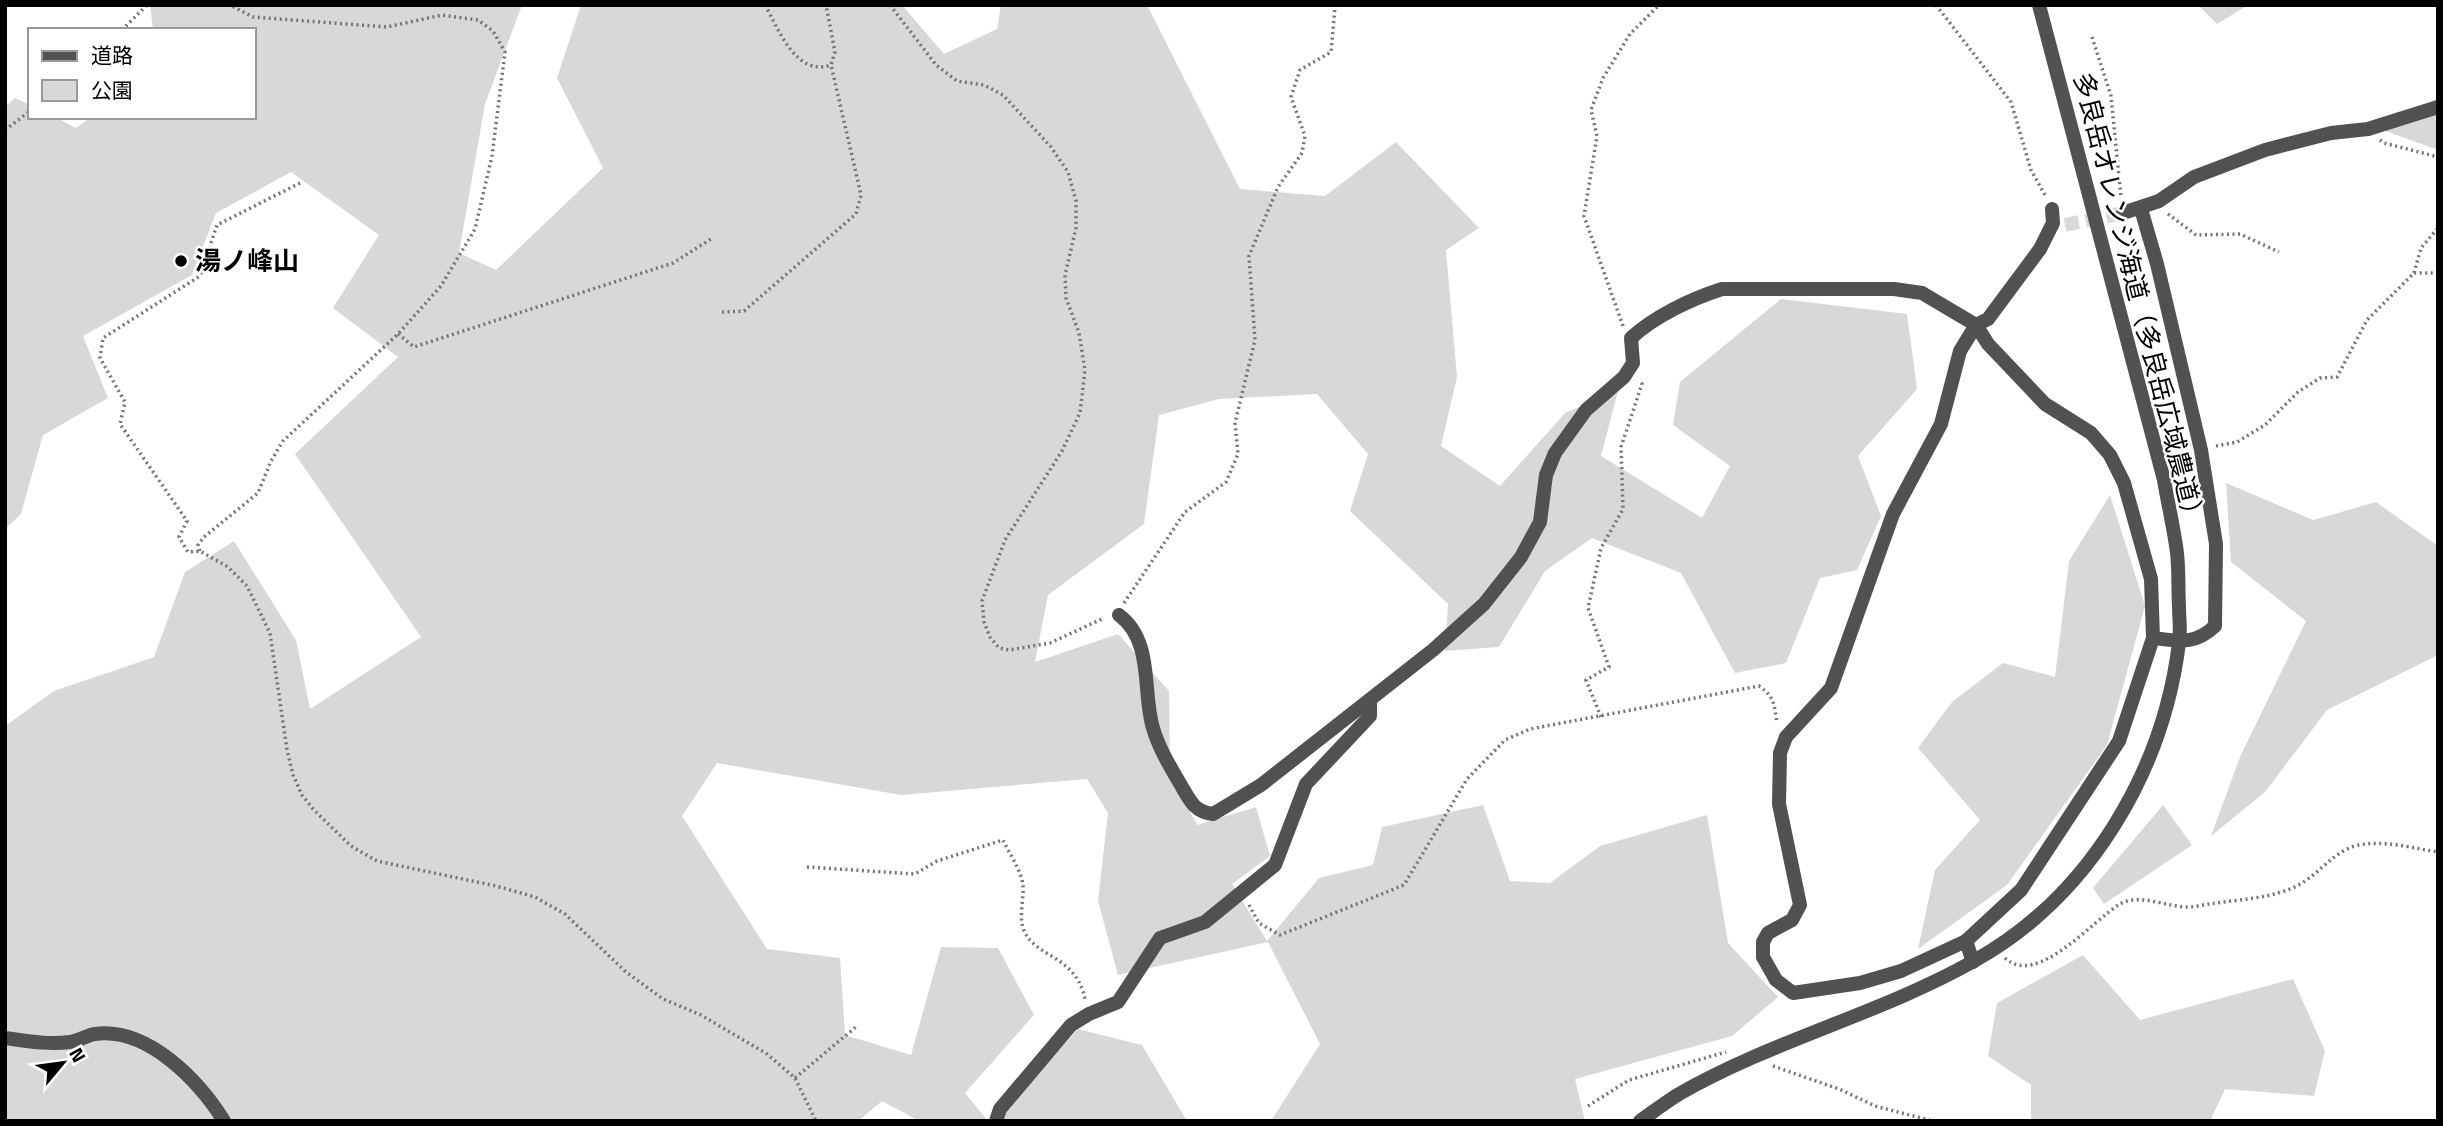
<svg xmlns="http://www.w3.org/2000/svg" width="2443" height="1126" font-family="'Titillium Web','Noto Sans JP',sans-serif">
<rect width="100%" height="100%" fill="#fff"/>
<!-- green -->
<g fill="#d8d8d8">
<polygon points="150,5 522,5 485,104 459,253 496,270 603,168 557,78 581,5 902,5 944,54 997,29 1001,5 1147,5 1240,189 1325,196 1396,142 1479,228 1446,250 1457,377 1441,446 1500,486 1565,413 1618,391 1601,456 1702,518 1730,466 1673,425 1680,382 1781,299 1907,314 1917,389 1858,456 1881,516 1857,570 1820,578 1786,663 1735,673 1681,573 1592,538 1545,571 1499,647 1445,651 1448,604 1350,511 1368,454 1317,394 1219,399 1159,415 1144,524 1048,595 1035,662 1118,634 1169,691 1170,775 1197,825 1256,807 1270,856 1232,884 1267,941 1319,878 1373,865 1382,827 1483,805 1510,881 1550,883 1600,846 1707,815 1728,943 1778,997 1732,1036 1575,1079 1585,1121 1271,1121 1320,1044 1268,942 1118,975 1098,901 1108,813 1087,779 901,795 717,763 682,816 767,949 840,958 845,1035 911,1055 941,947 998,948 1034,1015 965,1093 988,1121 919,1121 882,1101 858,1121 5,1121 5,726 54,691 154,657 185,572 234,541 296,640 310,709 421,637 295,454 398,357 333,308 379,235 291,172 216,213 192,275 83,336 108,398 43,435 21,514 5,529 5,107 15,98 30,105 30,117 55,117 76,128 91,117 254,117 254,30 153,30"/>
<polygon points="2198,5 2248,5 2217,24"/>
<polygon points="2438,114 2438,150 2380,129"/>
<polygon points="2226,483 2313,520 2376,502 2435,544 2438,540 2438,655 2327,710 2265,792 2211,836 2240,757 2306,621 2231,562"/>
<polygon points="2110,495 2145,606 2107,745 2007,885 1918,949 1935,870 1980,820 1918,748 1952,702 2003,663 2055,677 2069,561"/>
<polygon points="2163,805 2192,845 2104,904 2093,888"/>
<polygon points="2083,955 2140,1020 2293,979 2325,1051 2314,1096 2225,1089 2210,1121 2031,1121 2031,1085 1988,1056 1997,1003"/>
<polygon points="1078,1029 1142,1045 1187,1121 994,1121"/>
</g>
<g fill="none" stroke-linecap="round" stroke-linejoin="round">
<!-- minor-tunnel -->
<polyline stroke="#d9d9d9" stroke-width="14" stroke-dasharray="14 7" stroke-linecap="butt" points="2065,225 2123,213"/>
<!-- path -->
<g stroke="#737373" stroke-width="3.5" stroke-dasharray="2 3.5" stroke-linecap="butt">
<path d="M765 5C779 30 796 77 831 65L835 52 826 5"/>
<polyline points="890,5 936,65 957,81 984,85 1003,95 1051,147 1068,172 1076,201 1076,228 1065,275 1066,298 1079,333 1085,370 1080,413 1062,451 1005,540 982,601 984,622 990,637 999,648 1009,650 1050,643 1104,618"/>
<polyline points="1936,5 2011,102 2031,170 2045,195"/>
<polyline points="122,30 147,5"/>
<polyline points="2092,37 2111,96 2121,197"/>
<polyline points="5,130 30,111"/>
<polyline points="2380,140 2384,143 2438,157"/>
<polyline points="300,183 217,225 200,276 103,338 100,358 125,402 120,424 187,521 179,537 188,552 200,551 228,567 247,586 270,633 287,750 293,775 302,795 314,810 351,846 377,861 496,886 535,897 565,914 626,972 663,999 701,1015 767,1054 795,1078 816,1121"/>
<polyline points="2168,214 2196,235 2240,234 2279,252"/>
<polyline points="2414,273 2421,248 2438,228"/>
<polyline points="722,312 744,311 856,214 861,195 831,65"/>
<polyline points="1623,326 1584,216 1597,136 1591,110 1603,78 1630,34 1659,5"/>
<polyline points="398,334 414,347 673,263 711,239"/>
<polyline points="2216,446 2237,442 2265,425 2298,392 2320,378 2337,377 2367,320 2414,273 2438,273"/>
<polyline points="200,551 198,545 204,537 258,493 271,461 283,441 398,334 441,286 475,229 492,156 505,52 493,31 478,20 442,15 387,27 253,17 230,5"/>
<polyline points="1124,603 1185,512 1226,482 1238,454 1235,423 1255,340 1249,256 1278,187 1302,153 1305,136 1291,97 1300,70 1331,52 1335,7"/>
<polyline points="1601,717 1586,680 1609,667 1588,608 1601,548 1623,509 1621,447 1642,384 1640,381"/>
<path d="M807 867 915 874 937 861 1003 840C1009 853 1021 870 1023 885 1024 898 1019 915 1023 928 1033 958 1076 954 1085 999"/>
<path d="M1249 905 1259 923 1280 935 1404 885 1467 779 1505 740 1530 729 1759 686C1775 697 1774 705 1777 723"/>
<path d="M2005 958C2037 988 2093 920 2120 904 2139 893 2167 907 2188 907 2195 907 2202 905 2209 904 2240 899 2275 899 2302 883 2322 871 2335 850 2359 845 2385 840 2412 848 2438 852"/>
<polyline points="1773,1066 1839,1089 1875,1106 1933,1121"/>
<polyline points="795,1078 857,1026"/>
<polyline points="1588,1106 1629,1080 1726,1052"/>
</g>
<!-- minor -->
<g stroke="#515151" stroke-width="14">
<polyline points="2123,213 2159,201 2194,177 2265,150 2331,133 2368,129 2438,107"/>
<path d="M1119 615C1154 641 1142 692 1153 728 1159 749 1171 768 1182 787 1190 801 1195 812 1213 814L1261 785 1433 650 1484 604 1521 557 1540 522 1546 475 1555 453 1586 410 1624 377 1633 363 1631 338C1655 316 1691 299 1722 289H1894L1922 293 1976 325 1988 344 2045 404 2091 433 2110 455 2124 483 2151 579 2153 638C2180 641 2195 645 2215 626L2216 544 2201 450 2157 264 2141 209"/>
<polyline points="1966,941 1901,971 1860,983 1793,993 1776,980 1763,957 1763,942 1768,933 1792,920 1800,905 1779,804 1780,753 1786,737 1831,688 1893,514 1941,424 1960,351 1976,325 1988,319 2040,249 2053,223 2052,209"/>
<polyline points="1973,962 1966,941 2021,890 2119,741 2153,638"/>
<path d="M5 1038C27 1041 48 1045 70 1042 79 1041 87 1035 95 1034 148 1027 199 1081 224 1121"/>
<polyline points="996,1121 1000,1109 1071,1025 1089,1014 1118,1002 1160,938 1205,922 1275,865 1306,784 1370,716 1370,700"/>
</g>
<!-- tertiary -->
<path stroke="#515151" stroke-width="14" d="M1640 1121C1653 1112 1666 1102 1679 1094 1773 1040 1880 1014 1974 961 2089 897 2163 772 2179 643 2181 631 2179 618 2179 606 2178 589 2179 570 2177 553 2174 529 2168 504 2164 480L2039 5"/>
</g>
<!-- markers -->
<circle fill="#000" stroke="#fff" stroke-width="2.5" cx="181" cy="261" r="7"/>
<g text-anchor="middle" stroke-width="5" stroke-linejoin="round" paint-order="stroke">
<!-- poi labels -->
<g font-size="26" font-weight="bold" fill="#000" stroke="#fff" text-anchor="start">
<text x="195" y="270">湯ノ峰山</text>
</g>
<!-- street labels -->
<g font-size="26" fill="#000" stroke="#fff">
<text transform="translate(2139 300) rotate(76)" y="9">多良岳オレンジ海道（多良岳広域農道）</text>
</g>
</g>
<!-- border -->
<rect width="2443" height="1126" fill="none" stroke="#000000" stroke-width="14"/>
<!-- legend -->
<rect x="28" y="28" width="228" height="91" fill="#ffffff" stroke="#999999" stroke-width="2"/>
<rect x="42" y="51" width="35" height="10" fill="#515151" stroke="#999999" stroke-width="2"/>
<text x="91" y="63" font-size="21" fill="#000000">道路</text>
<rect x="42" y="80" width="35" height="21" fill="#d8d8d8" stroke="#999999" stroke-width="2"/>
<text x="91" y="98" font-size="21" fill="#000000">公園</text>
<!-- north arrow -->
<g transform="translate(63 1063) rotate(61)" stroke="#ffffff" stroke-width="5" paint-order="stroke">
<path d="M0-5L12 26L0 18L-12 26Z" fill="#000000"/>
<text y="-10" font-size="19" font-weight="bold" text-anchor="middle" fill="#000000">N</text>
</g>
</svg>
